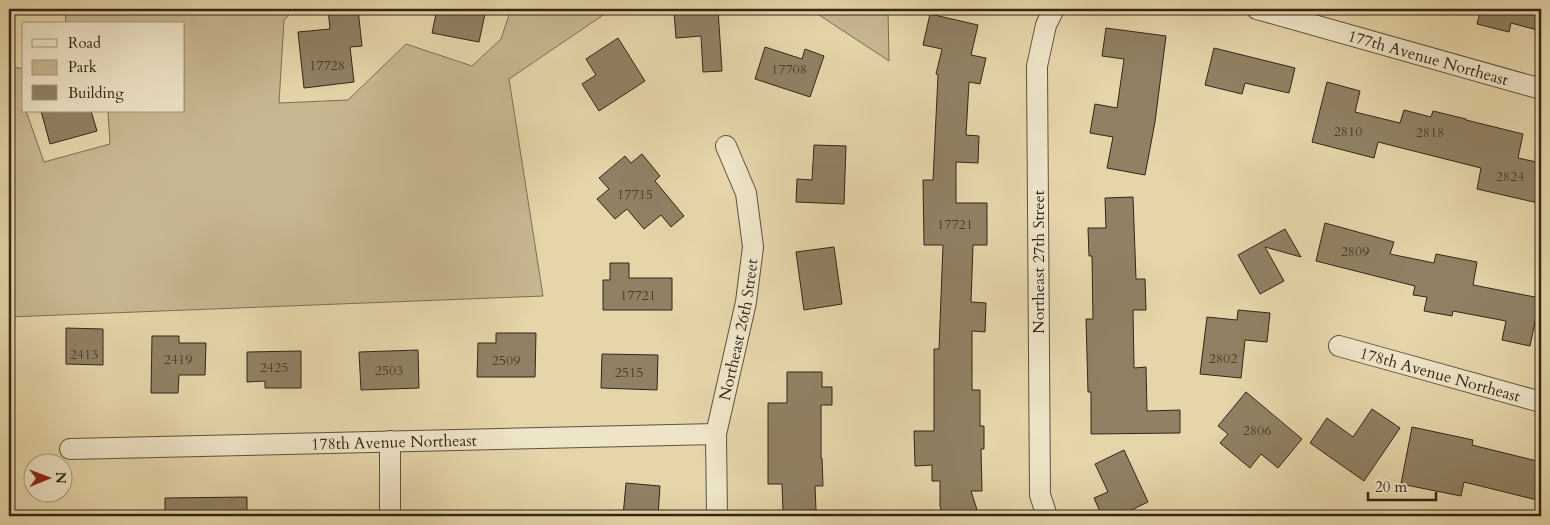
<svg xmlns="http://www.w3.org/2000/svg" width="1550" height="525" font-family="Cardo,serif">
<rect width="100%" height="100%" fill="#e5d5a9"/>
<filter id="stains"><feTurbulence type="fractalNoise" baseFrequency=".004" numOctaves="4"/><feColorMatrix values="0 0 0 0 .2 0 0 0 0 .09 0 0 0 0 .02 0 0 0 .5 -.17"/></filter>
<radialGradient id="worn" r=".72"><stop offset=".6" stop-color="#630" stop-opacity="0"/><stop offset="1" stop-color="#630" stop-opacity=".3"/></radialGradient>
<!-- green -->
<g fill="#c7b791" stroke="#7d6e55">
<polygon points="65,9 295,9 284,20 279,103 348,100 406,44 472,66 501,39 511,9 612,9 509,79 543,296 9,317 9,66 24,69 24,111 26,111 44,162 110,144 108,111 184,111 184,24 66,24"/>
<polygon points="810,9 888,9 889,61"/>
</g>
<!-- building -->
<g fill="#908164" stroke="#332619">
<polygon points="328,9 358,9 362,46 350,47 354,82 304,88 298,32 330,29"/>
<polygon points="437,9 486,9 479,42 432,33"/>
<polygon points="684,9 718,9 722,71 703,72 701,36 676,38 674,12 684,11"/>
<polygon points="1481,9 1541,9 1541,31 1511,23 1509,32 1477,24"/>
<polygon points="930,14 978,25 971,55 986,58 980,84 969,82 966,135 979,136 978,163 956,162 956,203 987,203 987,245 973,245 971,302 986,303 985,332 972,331 972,390 980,390 980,426 984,426 984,449 981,449 982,491 971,491 979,516 943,516 940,506 940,481 932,481 932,465 915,466 914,431 934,431 934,349 939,349 943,245 924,245 923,180 933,180 938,75 936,74 942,49 923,45"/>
<polygon points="1106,28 1166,36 1155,122 1145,175 1107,168 1113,137 1090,133 1095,104 1117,108 1124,59 1102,56"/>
<polygon points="618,38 645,81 599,111 582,84 596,75 586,59"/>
<polygon points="765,47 802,59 805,49 824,56 810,97 755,79"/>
<polygon points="1214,48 1295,68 1289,93 1245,83 1242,94 1205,85"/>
<polygon points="1327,82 1360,91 1355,112 1400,123 1404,110 1431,117 1433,111 1466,119 1466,120 1523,134 1518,158 1541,163 1541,189 1538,203 1477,189 1481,168 1378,142 1374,158 1312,142"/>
<polygon points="41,111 91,111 97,131 50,144"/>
<polygon points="814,145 846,146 844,204 796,202 797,179 812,180"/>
<polygon points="642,154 660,176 655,181 684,216 671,227 661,215 644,229 627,209 615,219 597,199 609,189 599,178 625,156 631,163"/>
<polygon points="1133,197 1136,279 1145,279 1146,310 1133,310 1134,368 1146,367 1147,411 1180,410 1180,433 1091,434 1091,392 1088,392 1086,319 1093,319 1092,256 1089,256 1088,228 1106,228 1105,198"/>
<polygon points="1325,223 1394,242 1390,254 1434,263 1436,254 1477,262 1473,285 1540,298 1530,346 1502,340 1506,321 1453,311 1452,316 1424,311 1427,297 1413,295 1415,286 1316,261"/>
<polygon points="1285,229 1301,257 1265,247 1284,281 1260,294 1238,255"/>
<polygon points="834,247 842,304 804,310 796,252"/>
<polygon points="610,263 629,263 629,278 672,278 672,310 603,310 603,280 610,280"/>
<polygon points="1238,310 1270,313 1267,342 1245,340 1241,378 1200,374 1207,317 1237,320"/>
<polygon points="66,328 103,329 103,365 66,364"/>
<polygon points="496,333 536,333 535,377 477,377 478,343 496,343"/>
<polygon points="152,336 179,336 179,343 206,343 205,375 179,375 178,393 151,393"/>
<polygon points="418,350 419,388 361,390 359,352"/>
<polygon points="301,351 301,388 265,388 265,381 247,382 247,352"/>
<polygon points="602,354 658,355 657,390 601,388"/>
<polygon points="787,372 822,372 822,387 832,387 832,405 821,405 821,458 822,458 823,486 815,486 816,510 783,511 782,484 768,484 768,403 787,403"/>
<polygon points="1246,392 1302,439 1278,468 1261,454 1250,468 1220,443 1228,434 1218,426"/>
<polygon points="1372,409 1400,428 1364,481 1310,443 1327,418 1353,437"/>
<polygon points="1412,427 1473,440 1472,445 1541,462 1541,501 1464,482 1461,496 1401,484"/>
<polygon points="1124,450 1148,502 1119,516 1102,516 1094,498 1108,492 1095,464"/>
<polygon points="626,483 660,486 658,516 623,516"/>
<polygon points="247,497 247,516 165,516 165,498"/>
</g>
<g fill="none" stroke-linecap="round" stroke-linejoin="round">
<defs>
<g id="street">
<path id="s1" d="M1257 9 1541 89"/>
<path id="s2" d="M1339 346 1541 402"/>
<polyline points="390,441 390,516"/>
<path id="s3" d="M70 449 716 434"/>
<path id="s4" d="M717 516 716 434 746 302 753 247 746 193 726 146"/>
<polyline points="1047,516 1040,495 1037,66 1046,25 1054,9"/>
</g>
</defs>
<!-- street casing -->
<use href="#street" stroke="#60523d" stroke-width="22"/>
<!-- street -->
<use href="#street" stroke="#eee4c7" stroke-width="20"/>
</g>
<g text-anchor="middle" stroke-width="4.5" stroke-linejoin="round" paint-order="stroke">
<!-- number labels -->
<g font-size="14" fill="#4a3d2c">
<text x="327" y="70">17728</text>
<text x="789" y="74">17708</text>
<text x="1348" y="136">2810</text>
<text x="1430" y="137">2818</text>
<text x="1510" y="181">2824</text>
<text x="635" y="199">17715</text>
<text x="955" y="229">17721</text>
<text x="1355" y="256">2809</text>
<text x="638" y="300">17721</text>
<text x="84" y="359">2413</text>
<text x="1223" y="363">2802</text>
<text x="178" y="364">2419</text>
<text x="506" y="365">2509</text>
<text x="274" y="372">2425</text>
<text x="389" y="375">2503</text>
<text x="629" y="377">2515</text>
<text x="1257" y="435">2806</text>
</g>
<!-- street labels -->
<g font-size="16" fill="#332619" stroke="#eee4c7">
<text dy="6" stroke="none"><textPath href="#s1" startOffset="178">177th Avenue Northeast</textPath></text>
<text transform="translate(1038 262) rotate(-90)" y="6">Northeast 27th Street</text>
<text dy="6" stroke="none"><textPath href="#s4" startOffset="189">Northeast 26th Street</textPath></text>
<text dy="6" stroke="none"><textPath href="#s2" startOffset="105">178th Avenue Northeast</textPath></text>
<text dy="6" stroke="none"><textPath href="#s3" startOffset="324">178th Avenue Northeast</textPath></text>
</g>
</g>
<!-- margin -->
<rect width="1550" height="525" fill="none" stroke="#e5d5a9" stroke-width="30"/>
<rect x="10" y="10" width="1530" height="505" fill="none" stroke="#332619" stroke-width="2.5"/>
<rect x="15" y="15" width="1520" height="495" fill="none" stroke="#332619"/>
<!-- legend -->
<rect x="22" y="22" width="162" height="90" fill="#eee4c7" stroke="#a39881"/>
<rect x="32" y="39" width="25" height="8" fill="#eee4c7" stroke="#a39881"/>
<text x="68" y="48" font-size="15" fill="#332619">Road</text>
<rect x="32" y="60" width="25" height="15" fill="#c7b791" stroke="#a39881"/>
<text x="68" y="72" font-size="15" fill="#332619">Park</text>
<rect x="32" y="85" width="25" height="15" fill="#908164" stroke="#a39881"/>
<text x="68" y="98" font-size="15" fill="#332619">Building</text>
<!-- north arrow -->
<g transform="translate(48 478) rotate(89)"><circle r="24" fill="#eee4c7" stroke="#a39881"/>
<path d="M0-4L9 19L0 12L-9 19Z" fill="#8f2418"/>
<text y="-8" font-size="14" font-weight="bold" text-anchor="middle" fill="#332619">N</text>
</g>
<!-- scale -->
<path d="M1368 492v8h68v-8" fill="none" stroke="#332619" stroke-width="2.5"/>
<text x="1375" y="492" font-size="15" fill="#332619" stroke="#eee4c7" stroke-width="4" paint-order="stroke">20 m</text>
<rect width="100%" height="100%" filter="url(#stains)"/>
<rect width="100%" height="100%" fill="url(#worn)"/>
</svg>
